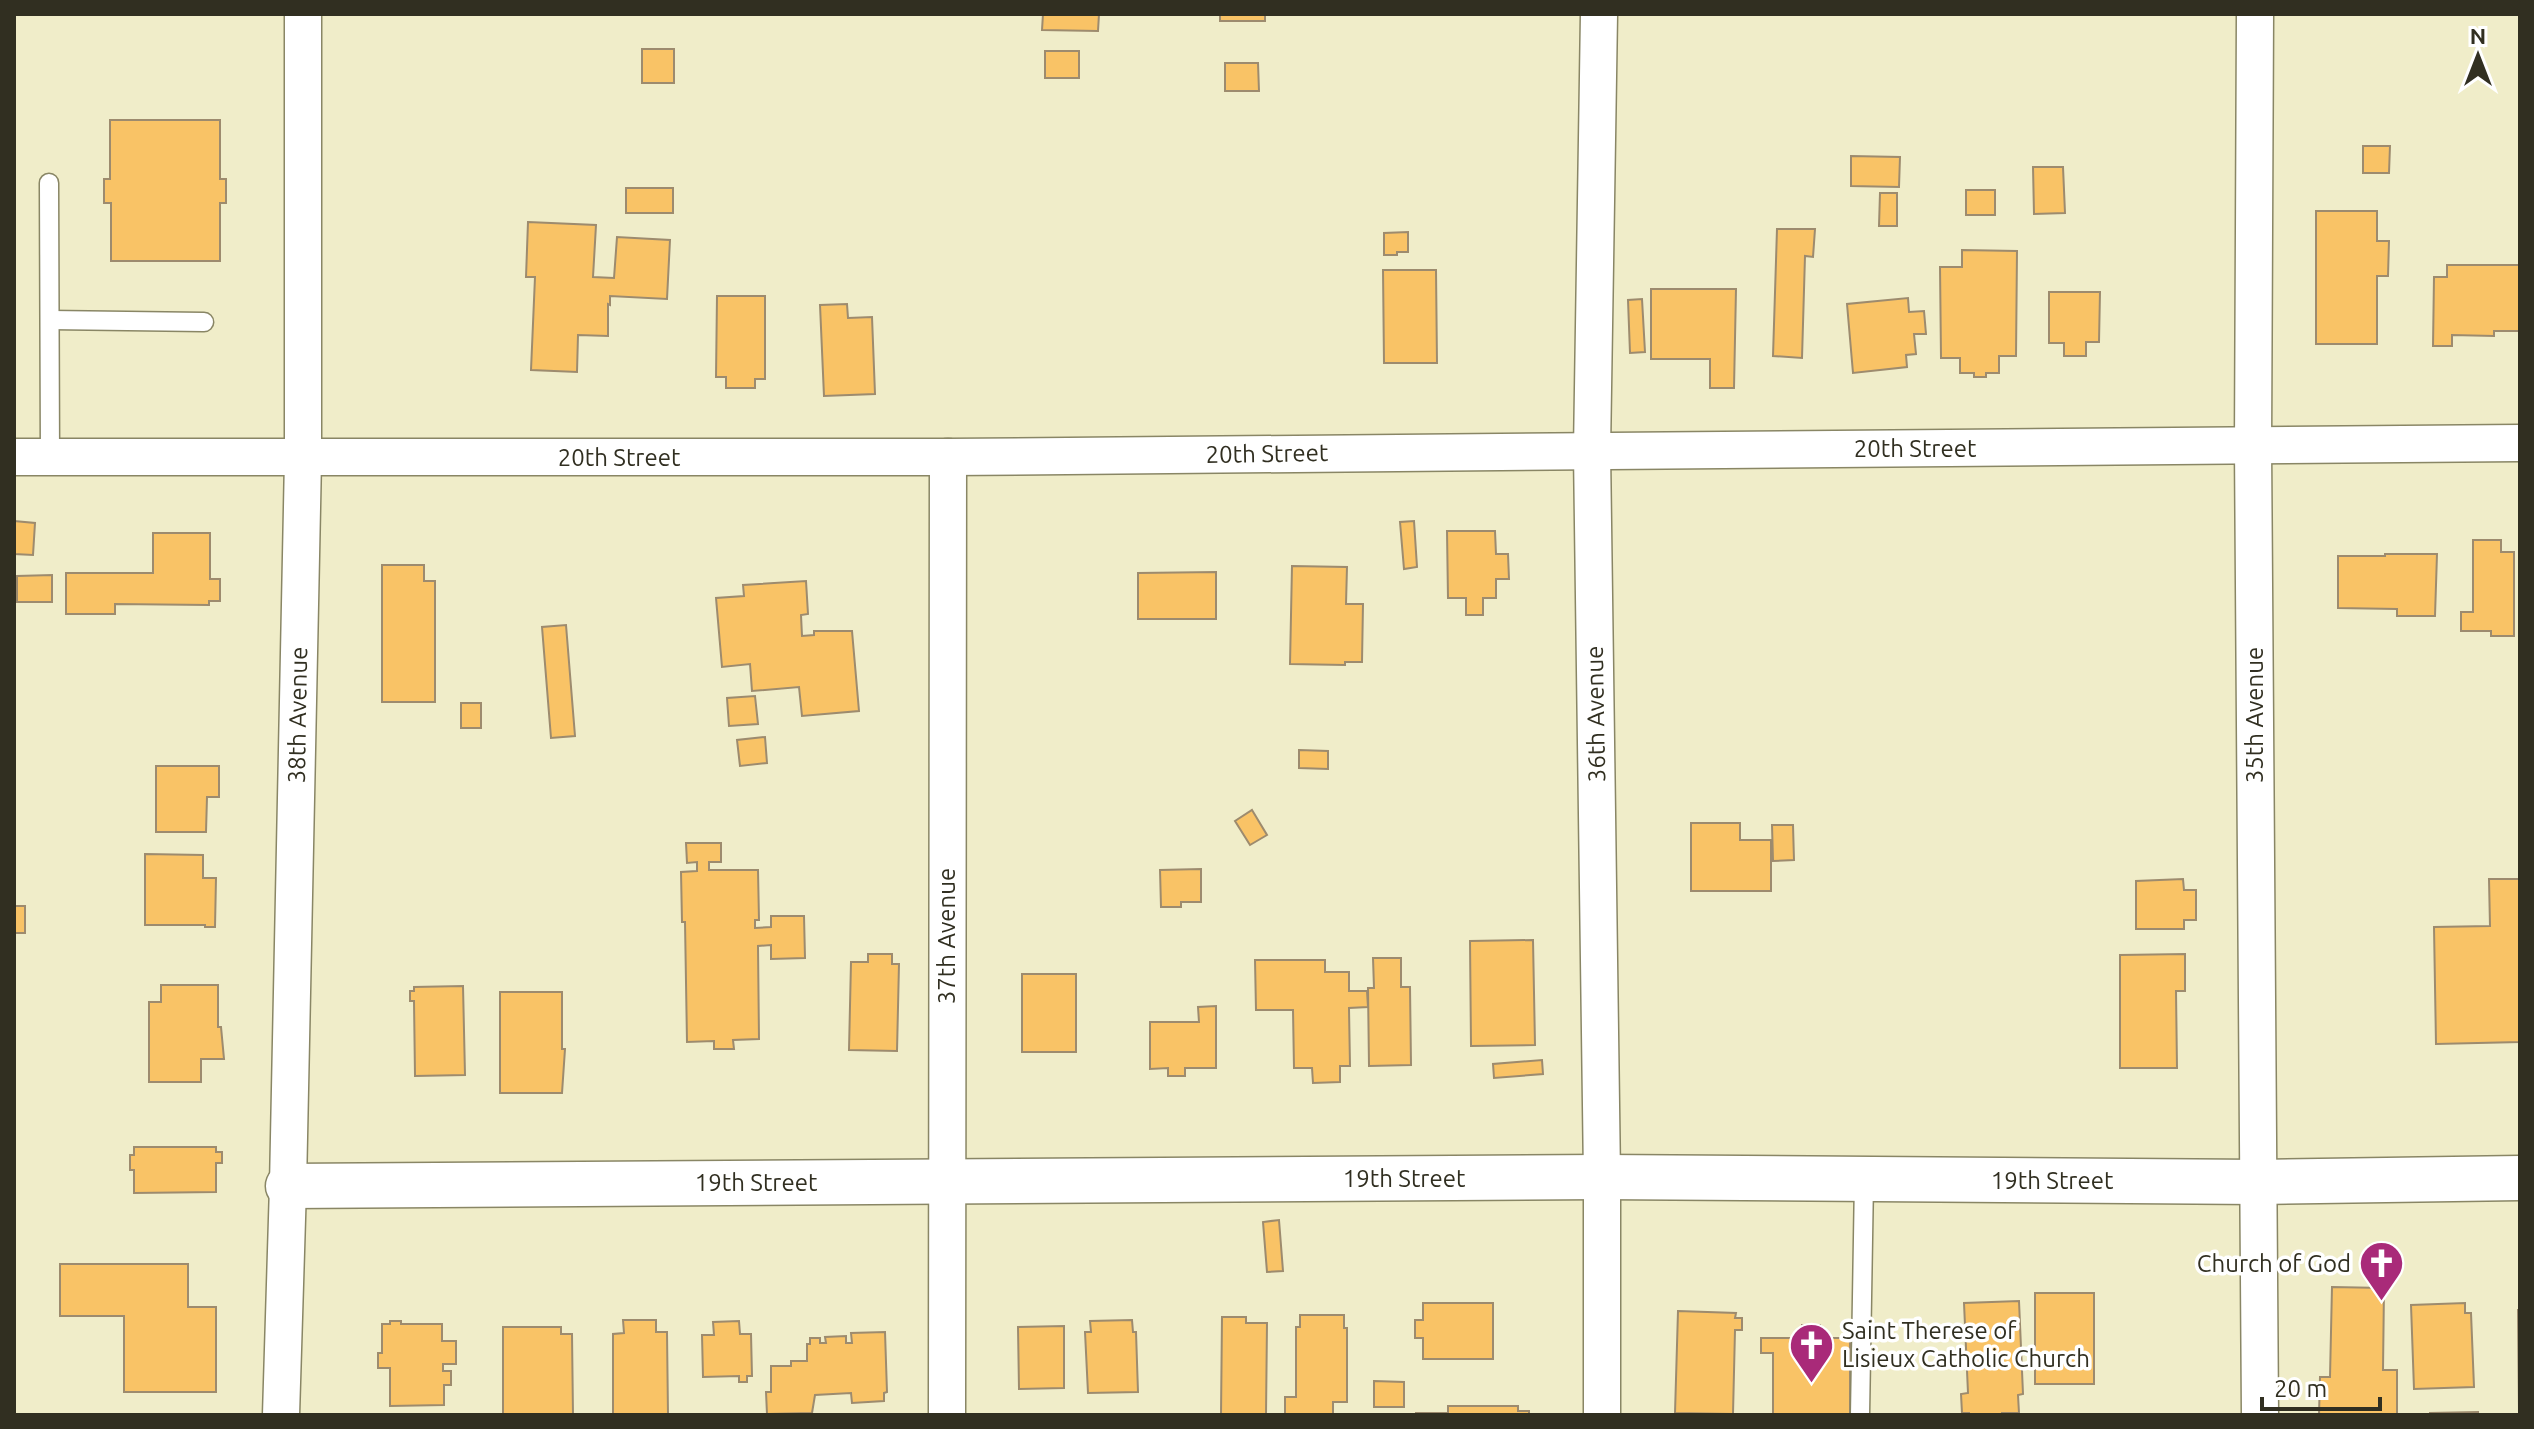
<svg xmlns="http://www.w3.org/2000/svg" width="2534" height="1429" font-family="Ubuntu,sans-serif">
<rect width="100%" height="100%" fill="#f0edc9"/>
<!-- building -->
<g fill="#f9c366" stroke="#9d8b6e" stroke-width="2">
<polygon points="1043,14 1099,14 1098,31 1042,30"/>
<rect x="1220" y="14" width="45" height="7"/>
<rect x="642" y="49" width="32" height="34"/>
<rect x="1045" y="51" width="34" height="27"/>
<polygon points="1225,63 1258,63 1259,91 1225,91"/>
<polygon points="110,120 220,120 220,179 226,179 226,203 220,203 220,261 111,261 111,203 104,203 104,179 110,179"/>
<polygon points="2363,146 2390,146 2389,173 2363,173"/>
<polygon points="1851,156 1900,157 1899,187 1851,186"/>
<polygon points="2033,167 2063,167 2065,213 2034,214"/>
<rect x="626" y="188" width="47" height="25"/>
<rect x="1966" y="190" width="29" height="25"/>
<polygon points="1880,193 1897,193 1897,226 1879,226"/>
<polygon points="2316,211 2377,211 2377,241 2389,241 2388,276 2377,276 2377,344 2316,344"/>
<polygon points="528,222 596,225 593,277 614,278 617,237 670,240 667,299 610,296 610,305 608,304 608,336 578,335 577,372 531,370 535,277 526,277"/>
<polygon points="1777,229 1815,229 1813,257 1805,256 1802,358 1773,356"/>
<polygon points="1408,232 1408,252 1397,252 1397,255 1384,255 1384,233"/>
<polygon points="1962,250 2017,251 2016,356 1999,356 1999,373 1986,373 1986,377 1974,377 1974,373 1960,373 1960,358 1941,358 1940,267 1962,267"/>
<polygon points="2447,265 2520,265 2520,331 2494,331 2494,336 2452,335 2452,346 2433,346 2434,277 2447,277"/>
<polygon points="1383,270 1436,270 1437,363 1384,363"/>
<polygon points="1651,289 1736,289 1734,388 1710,388 1710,359 1651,359"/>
<polygon points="2049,292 2100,292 2099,342 2086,342 2086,356 2064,356 2064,343 2049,343"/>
<polygon points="717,296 765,296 765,379 755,379 755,388 726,388 726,377 716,377"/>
<polygon points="1908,298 1909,312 1924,311 1926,334 1914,334 1916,354 1906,355 1907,367 1853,373 1847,304"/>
<polygon points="1642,299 1645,352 1630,353 1628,300"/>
<polygon points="847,304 848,318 872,317 875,394 824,396 820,305"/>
<polygon points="14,521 35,523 33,555 14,554"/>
<polygon points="1414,521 1417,567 1404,569 1400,522"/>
<polygon points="1447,531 1495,531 1496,554 1508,554 1509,579 1496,579 1496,598 1483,598 1483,615 1466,615 1466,598 1448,598"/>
<polygon points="153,533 210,533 210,579 220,579 220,601 209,601 209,605 115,604 115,614 66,614 66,573 153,573"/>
<polygon points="2473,540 2501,540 2501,552 2514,552 2514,636 2491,636 2491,631 2461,631 2461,612 2473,612"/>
<polygon points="2385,554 2437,554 2435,616 2397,616 2397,609 2338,608 2338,556 2385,556"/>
<polygon points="382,565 424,565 424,581 435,581 435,702 382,702"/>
<polygon points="1292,566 1347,567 1346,604 1363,604 1362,662 1345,662 1345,665 1290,664"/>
<polygon points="1216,572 1216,619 1138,619 1138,573"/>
<polygon points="52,575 52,602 17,602 17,576"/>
<polygon points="806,581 808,614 801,615 802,636 814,635 814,631 852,631 859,711 802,716 799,687 752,691 750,664 722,667 716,598 744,596 743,585"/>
<polygon points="566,625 575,736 551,738 542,627"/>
<polygon points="755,696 758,724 729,726 727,698"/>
<rect x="461" y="703" width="20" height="25"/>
<polygon points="765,737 767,763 740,766 737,740"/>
<polygon points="1299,750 1328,751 1328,769 1299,768"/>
<polygon points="156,766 219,766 219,797 207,797 206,832 156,832"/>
<polygon points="1252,810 1267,835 1250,845 1235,821"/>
<polygon points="1691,823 1740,823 1740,840 1771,840 1771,891 1691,891"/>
<polygon points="1772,825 1793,825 1794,860 1773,861"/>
<polygon points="686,843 721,843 721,862 709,862 709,870 758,870 759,920 755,920 755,928 771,927 771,916 804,916 805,958 771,959 771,945 758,946 759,1039 733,1040 734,1049 714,1049 714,1041 687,1042 685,922 682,922 681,872 697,871 697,862 687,863"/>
<polygon points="145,854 203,855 203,878 216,878 215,927 205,927 205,925 145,925"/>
<polygon points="1201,869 1201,902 1181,902 1181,907 1161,907 1160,870"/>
<polygon points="2183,879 2184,890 2196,890 2196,920 2184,920 2184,929 2136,929 2136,881"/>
<polygon points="2489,879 2520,879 2520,1042 2436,1044 2434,927 2490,926"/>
<rect x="14" y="906" width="11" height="27"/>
<polygon points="1533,940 1535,1045 1471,1046 1470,941"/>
<polygon points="868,954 892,954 892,964 899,964 897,1051 849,1050 851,962 868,962"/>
<polygon points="2185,954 2185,991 2176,991 2177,1068 2120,1068 2120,955"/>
<polygon points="1373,958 1401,958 1401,987 1410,987 1411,1065 1369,1066 1368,988 1374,988"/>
<polygon points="1255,960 1325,960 1325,972 1349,972 1349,991 1367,991 1368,1007 1349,1008 1350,1066 1340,1066 1340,1082 1313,1083 1312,1068 1294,1068 1293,1010 1256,1010"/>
<rect x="1022" y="974" width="54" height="78"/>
<polygon points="161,985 218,985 218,1027 221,1027 224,1059 201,1059 201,1082 149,1082 149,1002 161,1002"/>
<polygon points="463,986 465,1075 415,1076 414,1001 410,1001 410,991 414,991 414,987"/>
<polygon points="500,992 562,992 562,1049 565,1049 562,1093 500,1093"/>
<polygon points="1216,1006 1216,1068 1185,1068 1185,1076 1168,1076 1168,1068 1150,1069 1150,1022 1199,1022 1198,1007"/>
<polygon points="1542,1060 1543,1074 1494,1078 1493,1064"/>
<polygon points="134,1147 216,1147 216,1152 222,1152 222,1163 216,1163 216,1192 134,1193 134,1170 130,1170 130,1155 134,1155"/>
<polygon points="1279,1220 1283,1271 1267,1272 1263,1222"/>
<polygon points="60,1264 188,1264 188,1307 216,1307 216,1392 124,1392 124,1316 60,1316"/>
<polygon points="2332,1287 2384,1288 2383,1370 2397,1370 2397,1415 2319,1415 2320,1377 2330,1377"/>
<rect x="2035" y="1293" width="59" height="91"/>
<polygon points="2019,1301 2023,1394 2018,1395 2019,1413 2002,1413 2002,1415 1969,1415 1969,1413 1962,1413 1961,1394 1968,1393 1964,1303"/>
<polygon points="1423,1303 1493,1303 1493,1359 1423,1359 1423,1338 1415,1338 1415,1320 1423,1320"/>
<polygon points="2465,1303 2465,1313 2471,1313 2474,1387 2414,1389 2411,1305"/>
<polygon points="2518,1310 2520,1310 2520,1413 2519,1413"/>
<polygon points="1678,1311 1736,1313 1735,1318 1742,1318 1742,1330 1735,1330 1733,1414 1675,1413"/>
<polygon points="1300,1315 1344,1315 1344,1328 1347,1328 1347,1402 1333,1402 1333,1415 1285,1415 1285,1397 1296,1397 1296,1327 1300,1327"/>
<polygon points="1222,1317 1246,1317 1246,1323 1267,1323 1266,1415 1221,1415"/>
<polygon points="623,1320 656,1320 656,1332 667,1332 668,1415 613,1415 613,1334 624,1333"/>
<polygon points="1132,1320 1133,1332 1136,1332 1138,1392 1088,1393 1085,1332 1091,1332 1090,1321"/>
<polygon points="390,1321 401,1321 401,1324 442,1324 442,1341 456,1341 456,1364 443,1364 443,1371 451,1371 451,1385 444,1385 444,1405 390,1406 390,1368 378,1368 378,1353 382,1353 382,1324 390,1324"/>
<polygon points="739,1321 740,1334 751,1334 752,1376 747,1376 747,1382 739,1382 739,1376 703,1377 702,1335 714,1335 713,1322"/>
<polygon points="1802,1325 1820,1325 1820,1338 1850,1338 1850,1415 1773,1415 1773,1353 1761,1353 1761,1338 1802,1338"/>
<polygon points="1064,1326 1064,1388 1019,1389 1018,1327"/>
<polygon points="503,1327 561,1327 561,1334 572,1334 573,1415 503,1415"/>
<polygon points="885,1332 887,1392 884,1393 884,1401 852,1403 851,1393 815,1395 812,1413 767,1414 766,1392 771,1392 771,1366 791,1366 791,1361 807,1361 807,1344 810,1344 810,1338 820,1338 820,1343 826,1343 825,1337 846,1336 846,1343 852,1343 851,1333"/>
<polygon points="1374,1381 1404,1382 1404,1407 1374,1407"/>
<polygon points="1448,1406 1518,1406 1518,1411 1529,1411 1529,1415 1416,1415 1416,1413 1448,1413"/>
<polygon points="2478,1412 2478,1415 2430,1415 2430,1413"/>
</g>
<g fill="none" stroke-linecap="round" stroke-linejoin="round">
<defs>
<g id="lane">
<polyline points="49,183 50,458"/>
<polyline points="50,320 204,322"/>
<polyline points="1860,1415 1864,1180"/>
</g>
<g id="street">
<polyline points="1599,14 1592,451 1602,1177 1602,1415"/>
<polyline points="2255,14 2253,446 2260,1415"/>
<polyline points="14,457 948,457 2520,443"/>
<polyline points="281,1415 288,1186 303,459 303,14"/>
<polyline points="947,1415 948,457"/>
</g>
<polyline id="secondary" points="288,1186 1602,1177 2259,1182 2520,1178"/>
</defs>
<!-- lane casing -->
<use href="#lane" stroke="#898665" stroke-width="21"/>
<!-- street casing -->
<use href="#street" stroke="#898665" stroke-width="39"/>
<!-- secondary casing -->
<use href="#secondary" stroke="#898665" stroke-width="47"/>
<!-- lane -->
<use href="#lane" stroke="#fff" stroke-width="18"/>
<!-- street -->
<use href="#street" stroke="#fff" stroke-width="36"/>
<!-- secondary -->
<use href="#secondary" stroke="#fff" stroke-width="44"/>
</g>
<!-- icons -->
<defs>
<symbol id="church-pin" viewBox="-11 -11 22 30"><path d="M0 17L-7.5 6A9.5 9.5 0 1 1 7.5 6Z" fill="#a92a79" stroke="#fff"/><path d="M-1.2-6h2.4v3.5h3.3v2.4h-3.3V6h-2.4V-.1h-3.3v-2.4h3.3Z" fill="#fff"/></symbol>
</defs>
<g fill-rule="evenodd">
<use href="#church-pin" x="2356" y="1238" width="51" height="69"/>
<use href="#church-pin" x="1786" y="1320" width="51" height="69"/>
</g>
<g text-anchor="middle" stroke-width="7" stroke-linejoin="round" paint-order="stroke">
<!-- street labels -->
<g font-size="24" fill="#312f21" stroke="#fff">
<text x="1915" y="457">20th Street</text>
<text transform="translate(1267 454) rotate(-1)" y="8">20th Street</text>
<text x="619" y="466">20th Street</text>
<text transform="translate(1596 714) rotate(-91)" y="8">36th Avenue</text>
<text transform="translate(298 715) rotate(-89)" y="8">38th Avenue</text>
<text transform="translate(2255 715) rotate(-90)" y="8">35th Avenue</text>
<text transform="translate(947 936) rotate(-90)" y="8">37th Avenue</text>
<text x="1404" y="1187">19th Street</text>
<text x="2052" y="1189">19th Street</text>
<text x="756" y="1191">19th Street</text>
</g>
<!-- poi labels -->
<g font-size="24" fill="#312f21" stroke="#fff" text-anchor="end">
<text x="2351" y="1272">Church of God</text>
<text x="1842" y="1339" text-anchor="start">Saint Therese of<tspan x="1842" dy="28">Lisieux Catholic Church</tspan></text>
</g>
</g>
<!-- border -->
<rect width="2534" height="1429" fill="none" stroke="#312f21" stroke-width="32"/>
<!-- north arrow -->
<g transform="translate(2478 56)" stroke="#ffffff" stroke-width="6" paint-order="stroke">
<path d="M0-6L14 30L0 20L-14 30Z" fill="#312f21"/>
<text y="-12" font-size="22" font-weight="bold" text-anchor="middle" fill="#312f21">N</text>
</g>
<!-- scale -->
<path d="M2262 1397v12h118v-12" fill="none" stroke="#312f21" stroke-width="4"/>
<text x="2274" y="1397" font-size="24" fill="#312f21" stroke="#ffffff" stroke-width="6" paint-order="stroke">20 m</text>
</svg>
